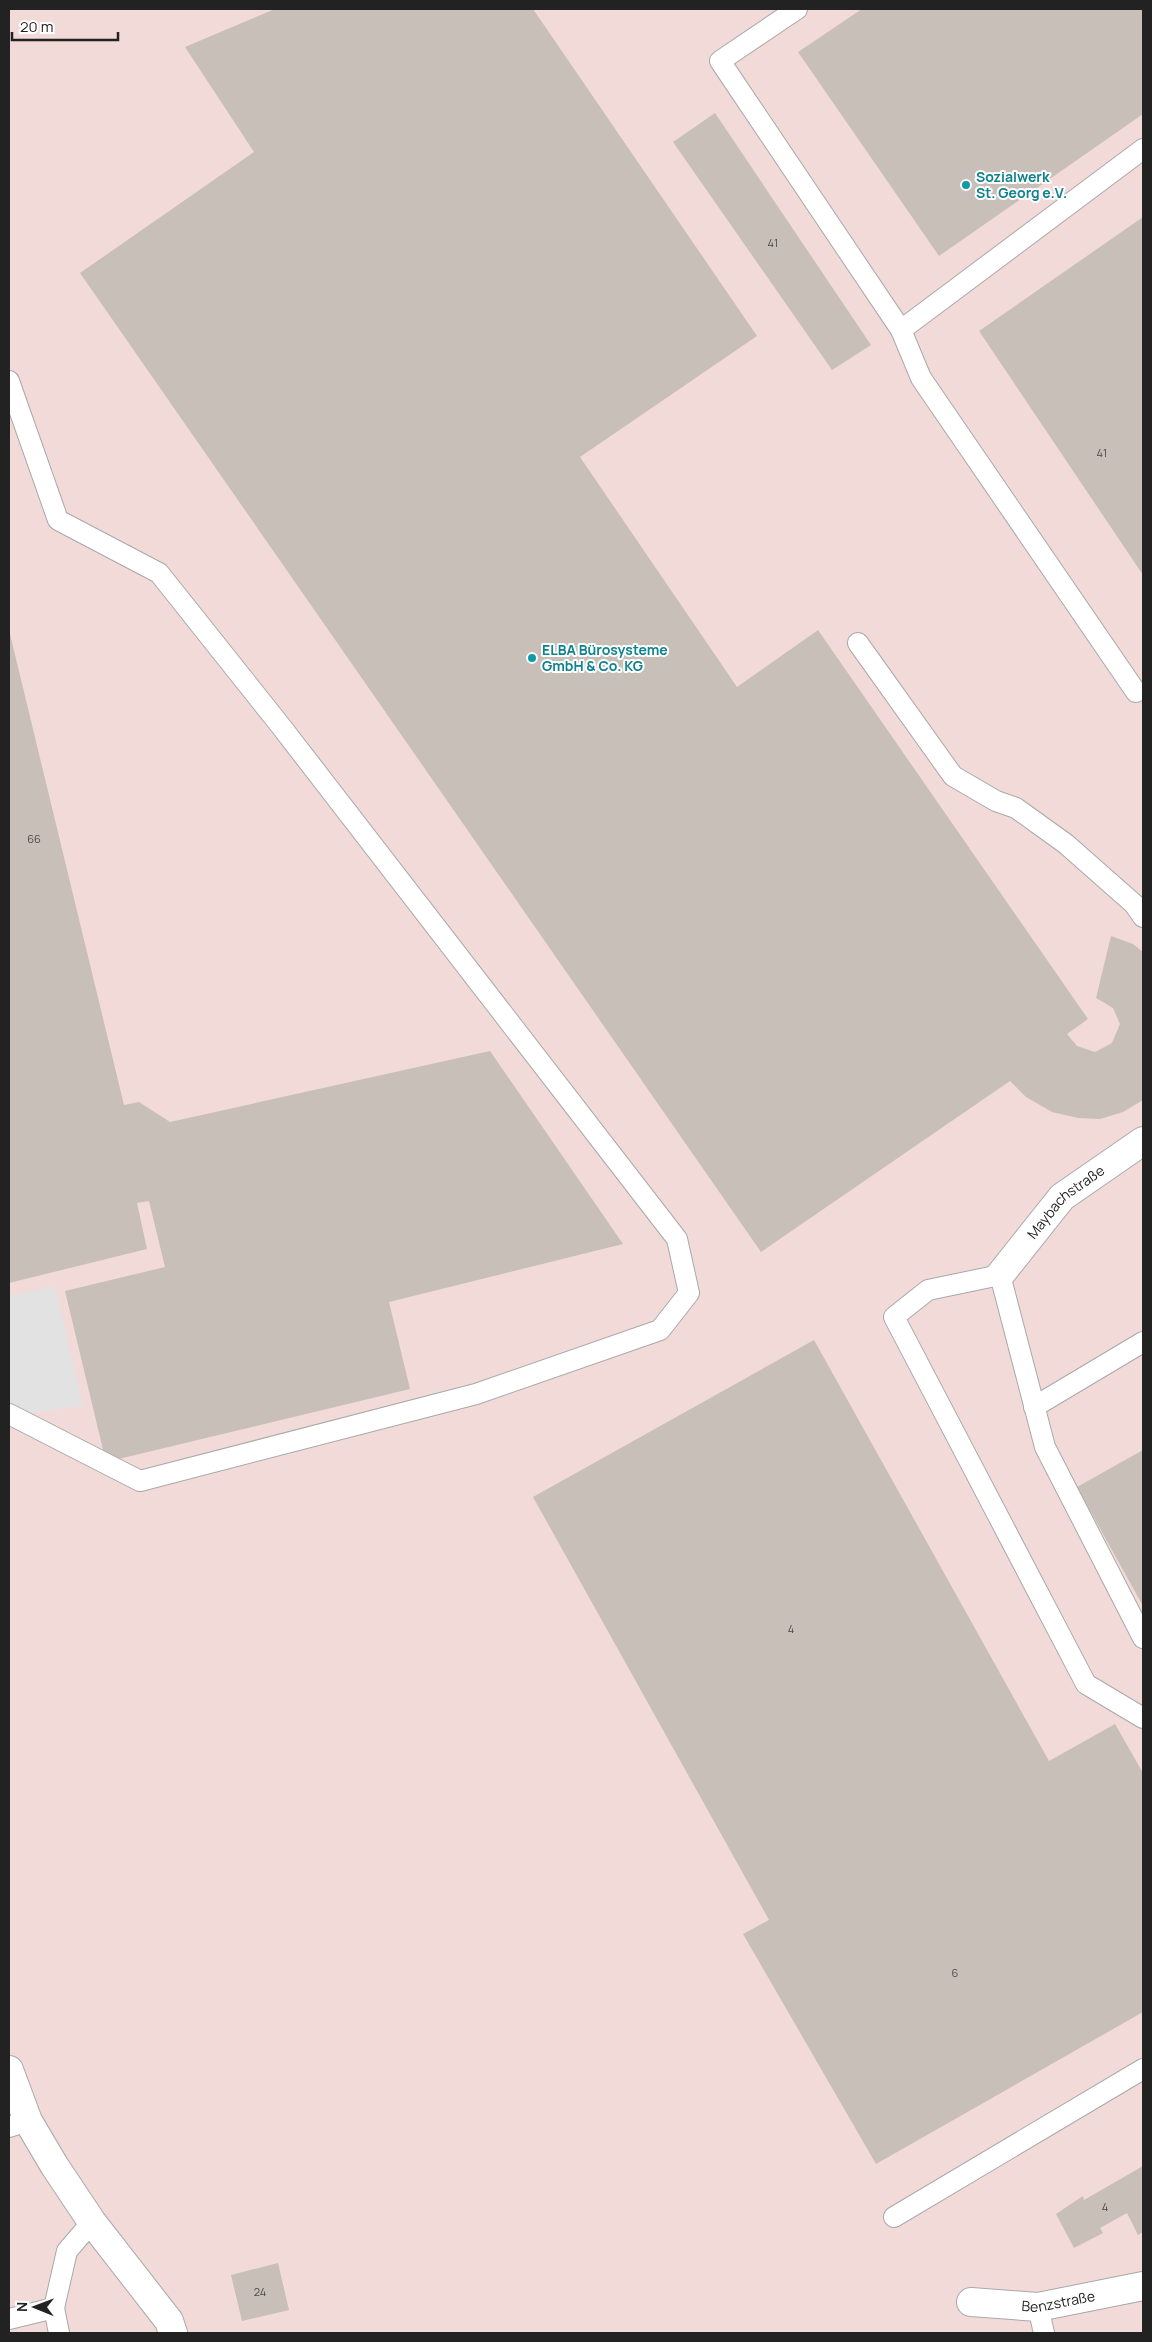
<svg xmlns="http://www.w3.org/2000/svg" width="1152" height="2342" font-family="Manrope,sans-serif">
<rect width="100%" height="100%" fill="#f2efe9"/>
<!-- commercial -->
<rect fill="#f2dad9" x="9" y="9" width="1134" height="2324"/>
<!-- parking -->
<polygon fill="#e2e2e2" points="55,1286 83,1406 9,1416 9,1296"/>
<!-- building -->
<g fill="#c7bfb8">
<polygon points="275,9 533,9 757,336 580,457 737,687 818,630 1088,1019 1067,1034 1077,1046 1095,1052 1112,1043 1120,1024 1113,1008 1096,998 1111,936 1133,944 1143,952 1143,1100 1123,1112 1100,1119 1078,1118 1052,1112 1026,1097 1010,1081 761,1252 80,273 254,152 185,47"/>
<polygon points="862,9 1143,9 1143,114 939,256 798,52"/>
<polygon points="715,113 871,345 832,370 673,142"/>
<polygon points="1143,217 1143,575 979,331"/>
<polygon points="9,630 124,1105 139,1102 170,1122 490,1051 623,1244 389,1302 410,1389 106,1462 65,1291 165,1267 149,1201 137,1203 147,1249 9,1283"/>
<polygon points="814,1340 1049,1761 1115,1724 1143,1773 1143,2012 876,2164 743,1934 769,1920 533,1497"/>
<polygon points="1143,1450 1143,1606 1077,1487"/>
<polygon points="1143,2166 1143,2232 1138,2235 1127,2213 1100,2228 1103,2233 1074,2248 1056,2214 1083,2196 1084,2200"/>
<polygon points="278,2263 289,2310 242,2321 231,2275"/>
</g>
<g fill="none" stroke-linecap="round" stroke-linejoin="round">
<defs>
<g id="service">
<polyline points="797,9 720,61 901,330 1143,149"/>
<polyline points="901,330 921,378 1136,692"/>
<polyline points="9,381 58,520 159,573 280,725 677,1239 689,1293 660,1330 476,1394 140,1481 9,1414"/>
<polyline points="858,643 953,776 996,801 1016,808 1066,844 1134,904 1143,917"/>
<polyline points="1034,1407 1143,1342"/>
<polyline points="1143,1638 1045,1447 1000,1275 928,1290 894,1317 1086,1684 1143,1718"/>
<polyline points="9,2127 28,2121"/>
<polyline points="894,2217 1143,2069"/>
<polyline points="1038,2307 1044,2333"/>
<polyline points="54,2308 67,2251 92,2222"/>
<polyline points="9,2319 54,2308 59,2333"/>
</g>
<g id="minor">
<path id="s1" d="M1000 1275 1062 1197 1143 1141"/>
<polyline points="9,2070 28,2121 54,2165 92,2222 169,2321 173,2333"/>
<path id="s2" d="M971 2302 1038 2307 1143 2286"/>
</g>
</defs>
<!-- service casing -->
<use href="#service" stroke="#a9a9a9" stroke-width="22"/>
<!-- minor casing -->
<use href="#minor" stroke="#a9a9a9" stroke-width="30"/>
<!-- service -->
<use href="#service" stroke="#fff" stroke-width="20"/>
<!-- minor -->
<use href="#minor" stroke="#fff" stroke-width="28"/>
</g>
<!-- markers -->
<g fill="#0f9aa8" stroke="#fff" stroke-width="2">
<circle cx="966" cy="185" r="5"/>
<circle cx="532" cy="658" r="5"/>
</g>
<g text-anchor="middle" stroke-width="4" stroke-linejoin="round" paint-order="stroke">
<!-- number labels -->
<g font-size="11" fill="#4b4948">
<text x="773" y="247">41</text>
<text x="1102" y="457">41</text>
<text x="34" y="843">66</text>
<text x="791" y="1633">4</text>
<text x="955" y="1977">6</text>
<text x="1105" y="2211">4</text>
<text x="260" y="2296">24</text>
</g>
<!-- culture labels -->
<g font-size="14" font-weight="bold" fill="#0d838f" stroke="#fff" text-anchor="start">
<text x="976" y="182">Sozialwerk<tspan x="976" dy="16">St. Georg e.V.</tspan></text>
<text x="542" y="655">ELBA Bürosysteme<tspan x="542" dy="16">GmbH &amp; Co. KG</tspan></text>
</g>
<!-- street labels -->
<g font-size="14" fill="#222" stroke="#fff">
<text dy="5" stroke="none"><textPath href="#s1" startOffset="99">Maybachstraße</textPath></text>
<text dy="5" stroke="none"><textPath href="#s2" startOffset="88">Benzstraße</textPath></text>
</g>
</g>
<!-- border -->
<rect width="1152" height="2342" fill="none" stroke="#222222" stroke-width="20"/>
<!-- north arrow -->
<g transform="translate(35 2307) rotate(271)" stroke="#ffffff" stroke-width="4" paint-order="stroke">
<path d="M0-4L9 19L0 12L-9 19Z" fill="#222222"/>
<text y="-8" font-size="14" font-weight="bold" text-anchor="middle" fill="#222222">N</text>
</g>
<!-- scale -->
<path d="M12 32v8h106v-8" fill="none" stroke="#222222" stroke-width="2.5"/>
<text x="20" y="32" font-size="15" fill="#222222" stroke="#ffffff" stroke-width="4" paint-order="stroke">20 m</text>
</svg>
